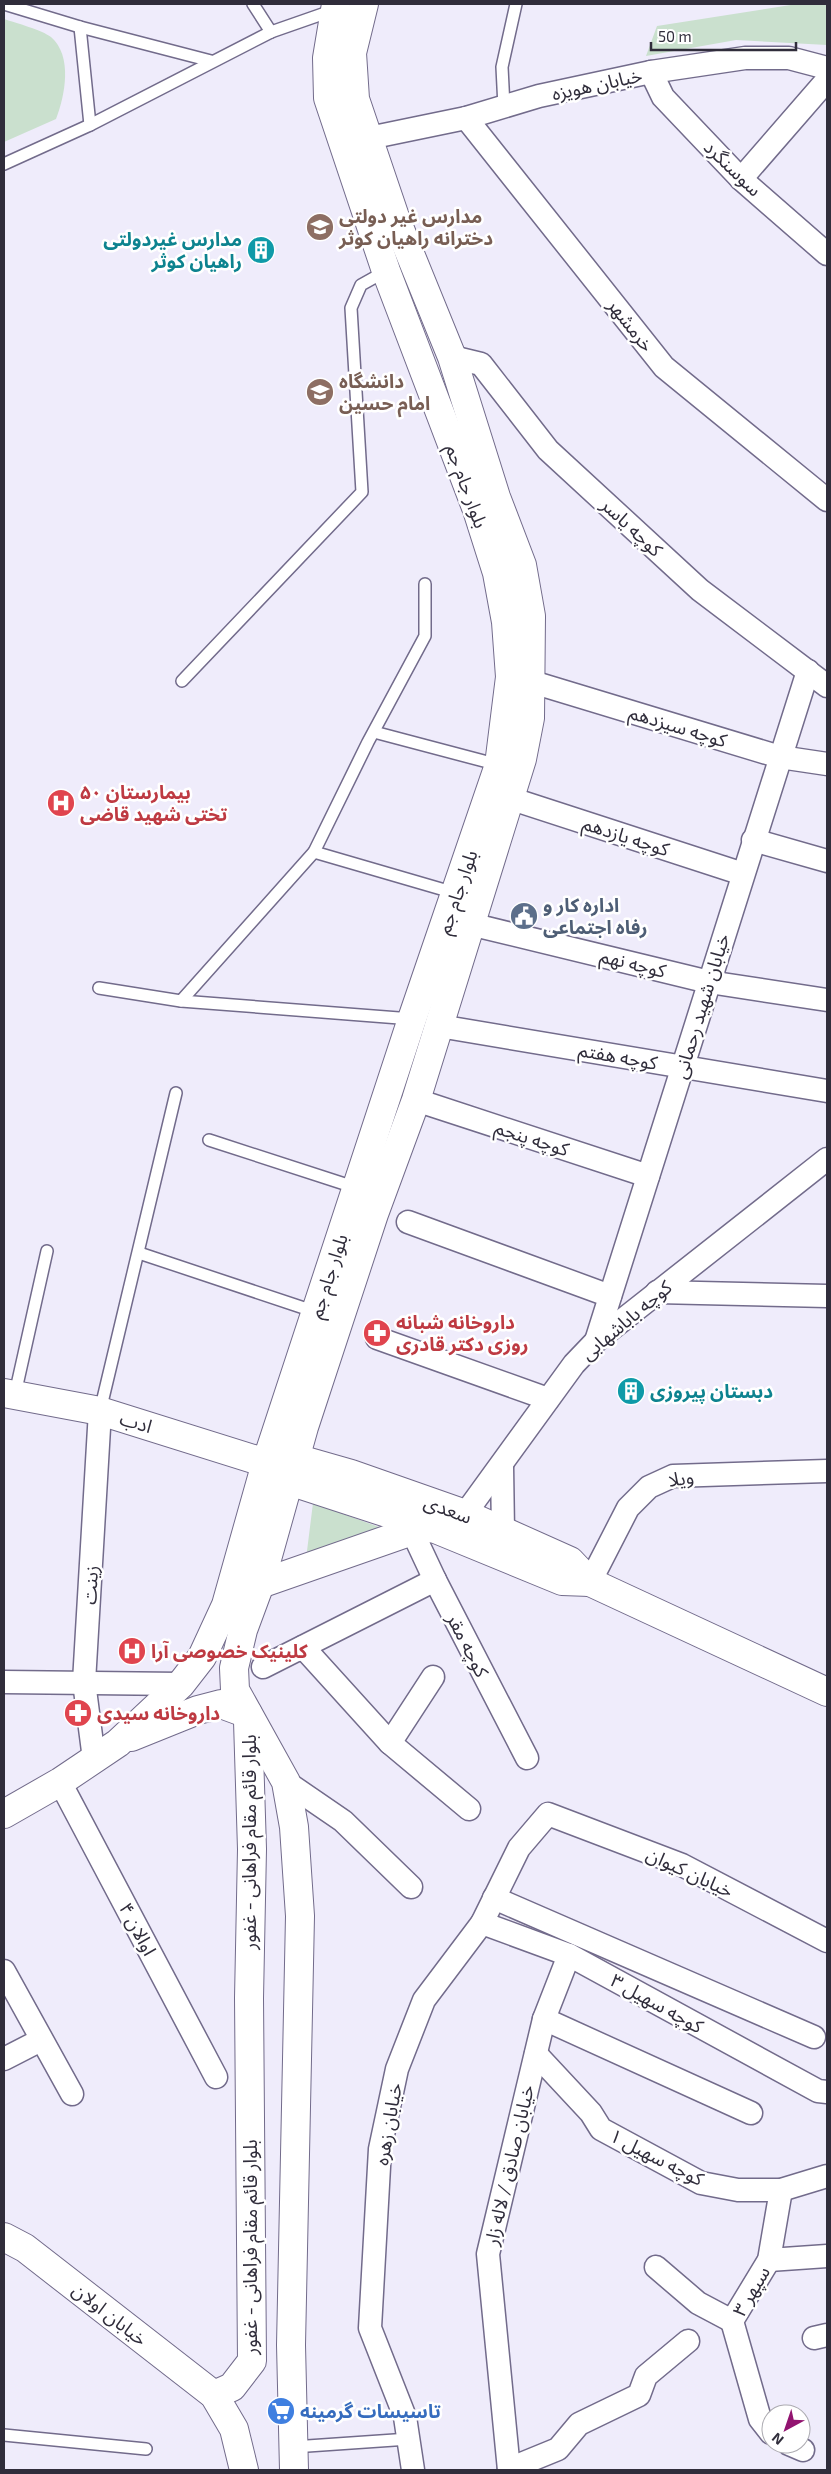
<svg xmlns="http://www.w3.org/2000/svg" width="831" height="2474" font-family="'Exo 2','Noto Sans Arabic',sans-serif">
<rect width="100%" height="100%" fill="#efecfb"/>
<!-- green -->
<g fill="#cae0ce">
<polygon points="797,4 827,4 827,45 736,40 646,56 657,26"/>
<path d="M4 19C16 23 42 30 51 37 73 56 65 96 56 119L4 142Z"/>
<polygon points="313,1503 379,1527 306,1559"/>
</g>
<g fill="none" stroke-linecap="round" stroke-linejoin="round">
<defs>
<g id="lane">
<polyline points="4,4 80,27 211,61"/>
<polyline points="253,4 271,32"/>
<polyline points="80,27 90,125"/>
<polyline points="504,107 502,67 516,4"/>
<polyline points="4,164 90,125 271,32 334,10"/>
<polyline points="182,681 362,492 351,308 361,285 386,271"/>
<polyline points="374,732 499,765"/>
<polyline points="314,852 455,893"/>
<polyline points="99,988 181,1001 412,1019"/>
<polyline points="181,1001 314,852 368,742 425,636 425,584"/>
<polyline points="209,1140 357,1188"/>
<polyline points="139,1253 316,1312"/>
<polyline points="15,1394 47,1251"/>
<polyline points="100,1411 176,1093"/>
<polyline points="4,2435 146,2449"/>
<polyline points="293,2447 409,2439"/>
</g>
<g id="street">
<polyline points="651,72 663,97 741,179 827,254"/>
<polyline points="466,118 664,367 827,500"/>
<polyline points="369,138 466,118 539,96 651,72 745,58 789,58 827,68"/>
<polyline points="741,179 827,80"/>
<polyline points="452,357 481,364 548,450 700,590 827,686"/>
<polyline points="529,681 780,757 827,764"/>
<polyline points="509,798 743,874"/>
<polyline points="753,840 827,861"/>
<polyline points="470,924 709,982 827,1000"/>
<polyline points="439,1026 827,1091"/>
<polyline points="416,1100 648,1176"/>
<polyline points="408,1222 610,1296"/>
<polyline points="657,1292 827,1296"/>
<polyline points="377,1338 548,1399"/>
<polyline points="596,1341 808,671"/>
<polyline points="502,1466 503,1531"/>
<polyline points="465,1514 574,1364 596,1341 827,1159"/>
<polyline points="412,1531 435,1580 527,1758"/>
<polyline points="590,1582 628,1508 649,1487 673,1476 827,1471"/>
<polyline points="303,1647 390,1743 469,1809"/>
<polyline points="263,1667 435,1580"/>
<polyline points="4,1682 181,1684"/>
<polyline points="390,1743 433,1677"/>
<polyline points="94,1759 84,1682 100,1411"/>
<polyline points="60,1782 216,2077"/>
<polyline points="286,1782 343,1821 411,1887"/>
<polyline points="494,1898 814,2037"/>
<polyline points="482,1923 569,1955 818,2091 827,2092"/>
<polyline points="4,1971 72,2094"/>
<polyline points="544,2019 751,2113"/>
<polyline points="536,2054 591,2113 601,2129 701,2183 738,2190 781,2190 827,2176"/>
<polyline points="4,2059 41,2040"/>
<polyline points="769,2260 827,2256"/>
<polyline points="656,2267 698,2303 732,2321"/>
<polyline points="814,2338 827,2335"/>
<polyline points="771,2433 760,2419 732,2321 769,2260 781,2190"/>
<polyline points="789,2444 803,2450"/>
<polyline points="509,2469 558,2449 579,2424 639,2395 646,2376 688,2341"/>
<polyline points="413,2470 405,2417 370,2328 380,2149 397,2069 424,2000 482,1923 519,1848 548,1814 682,1865 827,1941"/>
<polyline points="509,2470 488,2254 544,2019 569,1955"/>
</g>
<g id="secondary">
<polyline points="4,1393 100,1411 266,1463 289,1481 433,1528 562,1581 590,1582"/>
<polyline points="276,1461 295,1458 351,1474 465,1514 570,1561 590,1582 827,1692"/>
<polyline points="260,1584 412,1531 432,1528"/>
<polyline points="131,1737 198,1710 221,1704 248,1714"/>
<polyline points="4,1814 60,1782 118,1743 181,1684 202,1657 226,1605 266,1463 412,1019 499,765 510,677 506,622 497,573 477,510 386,271 328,98 327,58 336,4"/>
<polyline points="4,2237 25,2248 214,2395 234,2429 244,2470"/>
<polyline points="214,2395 232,2387 252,2361 249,1998 252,1849 248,1721"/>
<polyline points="294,2470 291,2345 300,1916 294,1827 286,1782 235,1690 234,1668 243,1630 260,1584 304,1427 374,1214 416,1100 522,759 530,718 531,616 522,565 496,497 452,357 395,217 355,99 352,53 364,4"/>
</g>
</defs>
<!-- lane casing -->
<use href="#lane" stroke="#726b8b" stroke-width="14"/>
<!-- street casing -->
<use href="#street" stroke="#726b8b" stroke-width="25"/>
<!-- secondary casing -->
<use href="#secondary" stroke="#726b8b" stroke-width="30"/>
<!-- lane -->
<use href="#lane" stroke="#fff" stroke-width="11"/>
<!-- street -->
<use href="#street" stroke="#fff" stroke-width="22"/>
<!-- secondary -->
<use href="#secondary" stroke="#fff" stroke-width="28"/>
</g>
<!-- icons -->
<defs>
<symbol id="school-disc" viewBox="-11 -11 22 22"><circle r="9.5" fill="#8d6e63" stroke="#fff"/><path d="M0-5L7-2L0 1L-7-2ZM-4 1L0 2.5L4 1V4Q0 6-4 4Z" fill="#fff"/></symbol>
<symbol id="building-disc" viewBox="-11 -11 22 22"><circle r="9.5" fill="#0f9aa8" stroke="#fff"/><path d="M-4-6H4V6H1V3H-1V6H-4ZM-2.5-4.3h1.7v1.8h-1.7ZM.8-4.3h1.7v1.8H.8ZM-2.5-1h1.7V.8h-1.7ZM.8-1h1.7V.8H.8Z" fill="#fff"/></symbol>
<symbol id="university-disc" viewBox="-11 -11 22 22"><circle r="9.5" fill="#8d6e63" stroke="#fff"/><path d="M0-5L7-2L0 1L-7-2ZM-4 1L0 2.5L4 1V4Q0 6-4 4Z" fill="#fff"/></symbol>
<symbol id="hospital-disc" viewBox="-11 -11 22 22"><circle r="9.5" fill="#e0444e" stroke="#fff"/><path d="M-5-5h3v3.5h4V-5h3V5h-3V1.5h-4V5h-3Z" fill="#fff"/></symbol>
<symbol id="civic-disc" viewBox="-11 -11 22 22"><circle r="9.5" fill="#5c6f8a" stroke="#fff"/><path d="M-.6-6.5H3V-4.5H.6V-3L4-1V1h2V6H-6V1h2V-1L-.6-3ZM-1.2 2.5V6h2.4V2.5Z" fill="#fff"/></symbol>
<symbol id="pharmacy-disc" viewBox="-11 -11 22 22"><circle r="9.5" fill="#e0444e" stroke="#fff"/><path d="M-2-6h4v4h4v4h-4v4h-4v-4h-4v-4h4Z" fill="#fff"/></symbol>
<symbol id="supermarket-disc" viewBox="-11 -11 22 22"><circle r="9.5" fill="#3f7fe0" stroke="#fff"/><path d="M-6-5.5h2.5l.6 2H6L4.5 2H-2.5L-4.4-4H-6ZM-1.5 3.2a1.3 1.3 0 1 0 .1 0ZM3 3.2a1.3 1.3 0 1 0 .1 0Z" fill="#fff"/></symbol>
</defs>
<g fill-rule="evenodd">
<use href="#school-disc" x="304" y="211" width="32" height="32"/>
<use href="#building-disc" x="245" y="234" width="32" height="32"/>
<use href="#university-disc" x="304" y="376" width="32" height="32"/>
<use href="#hospital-disc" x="45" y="787" width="32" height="32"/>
<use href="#civic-disc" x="508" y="900" width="32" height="32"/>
<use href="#pharmacy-disc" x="361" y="1317" width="32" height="32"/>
<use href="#building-disc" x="615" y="1375" width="32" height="32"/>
<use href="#hospital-disc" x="116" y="1635" width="32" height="32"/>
<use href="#pharmacy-disc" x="62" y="1697" width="32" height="32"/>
<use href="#supermarket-disc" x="265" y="2395" width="32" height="32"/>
</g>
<g text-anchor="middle" stroke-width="5" stroke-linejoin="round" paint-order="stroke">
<!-- street labels -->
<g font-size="19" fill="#302d3b" stroke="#fff">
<text transform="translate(597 84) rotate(-12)" y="7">خیابان هویزه</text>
<text transform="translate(733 168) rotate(44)" y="7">سوسنگرد</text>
<text transform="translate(631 325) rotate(52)" y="7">خرمشهر</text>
<text transform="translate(467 486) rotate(70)" y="7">بلوار جام جم</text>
<text transform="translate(632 527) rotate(43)" y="7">کوچه یاسر</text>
<text transform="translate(678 726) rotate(17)" y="7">کوچه سیزدهم</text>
<text transform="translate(626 836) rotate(18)" y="7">کوچه یازدهم</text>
<text transform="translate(457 892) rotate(-71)" y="7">بلوار جام جم</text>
<text transform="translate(633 963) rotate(14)" y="7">کوچه نهم</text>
<text transform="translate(701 1006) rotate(-73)" y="7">خیابان شهید رحمانی</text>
<text transform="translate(618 1056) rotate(10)" y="7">کوچه هفتم</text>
<text transform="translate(532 1138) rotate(18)" y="7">کوچه پنجم</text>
<text transform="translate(328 1276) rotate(-72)" y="7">بلوار جام جم</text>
<text transform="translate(626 1320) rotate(-40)" y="7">کوچه باباشهابی</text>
<text transform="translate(136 1422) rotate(17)" y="7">ادب</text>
<text transform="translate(681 1478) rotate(-9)" y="7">ویلا</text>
<text transform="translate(448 1509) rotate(20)" y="7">سعدی</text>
<text transform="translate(90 1585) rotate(-87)" y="7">زینت</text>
<text transform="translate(468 1645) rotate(63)" y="7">کوچه مقر</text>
<text transform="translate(249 1842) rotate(-90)" y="7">بلوار قائم مقام فراهانی - غفور</text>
<text transform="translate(690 1872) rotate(25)" y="7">خیابان کیوان</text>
<text transform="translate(138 1929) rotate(62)" y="7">اوالان ۴</text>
<text transform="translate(657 2003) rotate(29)" y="7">کوچه سهیل ۳</text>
<text transform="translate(388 2124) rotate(-80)" y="7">خیابان زهره</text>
<text transform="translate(657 2157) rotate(27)" y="7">کوچه سهیل ۱</text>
<text transform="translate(509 2165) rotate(-77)" y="7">خیابان صادق / لاله زار</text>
<text transform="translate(250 2247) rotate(-90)" y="7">بلوار قائم مقام فراهانی - غفور</text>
<text transform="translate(751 2291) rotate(-60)" y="7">سپهر ۳</text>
<text transform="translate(110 2314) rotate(38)" y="7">خیابان اولان</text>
</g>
<!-- education labels -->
<g font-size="19" font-weight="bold" fill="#785e54" stroke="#fff" text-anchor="start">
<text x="339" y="223">مدارس غیر دولتی<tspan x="339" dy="22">دخترانه راهیان کوثر</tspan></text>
<text x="339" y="388">دانشگاه<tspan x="339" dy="22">امام حسین</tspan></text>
</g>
<!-- culture labels -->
<g font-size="19" font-weight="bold" fill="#0d838f" stroke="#fff" text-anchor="end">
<text x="242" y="246">مدارس غیردولتی<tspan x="242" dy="22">راهیان کوثر</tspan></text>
<text x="650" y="1398" text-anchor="start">دبستان پیروزی</text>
</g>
<!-- health labels -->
<g font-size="19" font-weight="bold" fill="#be3a42" stroke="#fff" text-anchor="start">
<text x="80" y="799">بیمارستان ۵۰<tspan x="80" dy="22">تختی شهید قاضی</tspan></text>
<text x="396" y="1329">داروخانه شبانه<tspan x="396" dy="22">روزی دکتر قادری</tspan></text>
<text x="151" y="1658">کلینیک خصوصی آرا</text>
<text x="97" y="1720">داروخانه سیدی</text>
</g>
<!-- service labels -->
<g font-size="19" font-weight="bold" fill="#4e5e75" stroke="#fff" text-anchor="start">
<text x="543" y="912">اداره کار و<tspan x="543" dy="22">رفاه اجتماعی</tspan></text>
</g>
<!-- shop labels -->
<g font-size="19" font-weight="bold" fill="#366cbe" stroke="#fff" text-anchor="start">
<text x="300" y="2418">تاسیسات گرمینه</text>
</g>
</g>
<!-- border -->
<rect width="831" height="2474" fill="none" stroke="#302d3b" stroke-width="10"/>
<!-- north arrow -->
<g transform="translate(786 2429) rotate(220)"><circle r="24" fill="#ffffff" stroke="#acabb1"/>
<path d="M0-4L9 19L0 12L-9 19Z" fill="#921470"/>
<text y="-8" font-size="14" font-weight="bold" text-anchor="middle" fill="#302d3b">N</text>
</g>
<!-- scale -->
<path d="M651 42v8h145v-8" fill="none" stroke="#302d3b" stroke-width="2.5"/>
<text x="658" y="42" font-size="15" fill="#302d3b" stroke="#ffffff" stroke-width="4" paint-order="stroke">50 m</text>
</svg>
